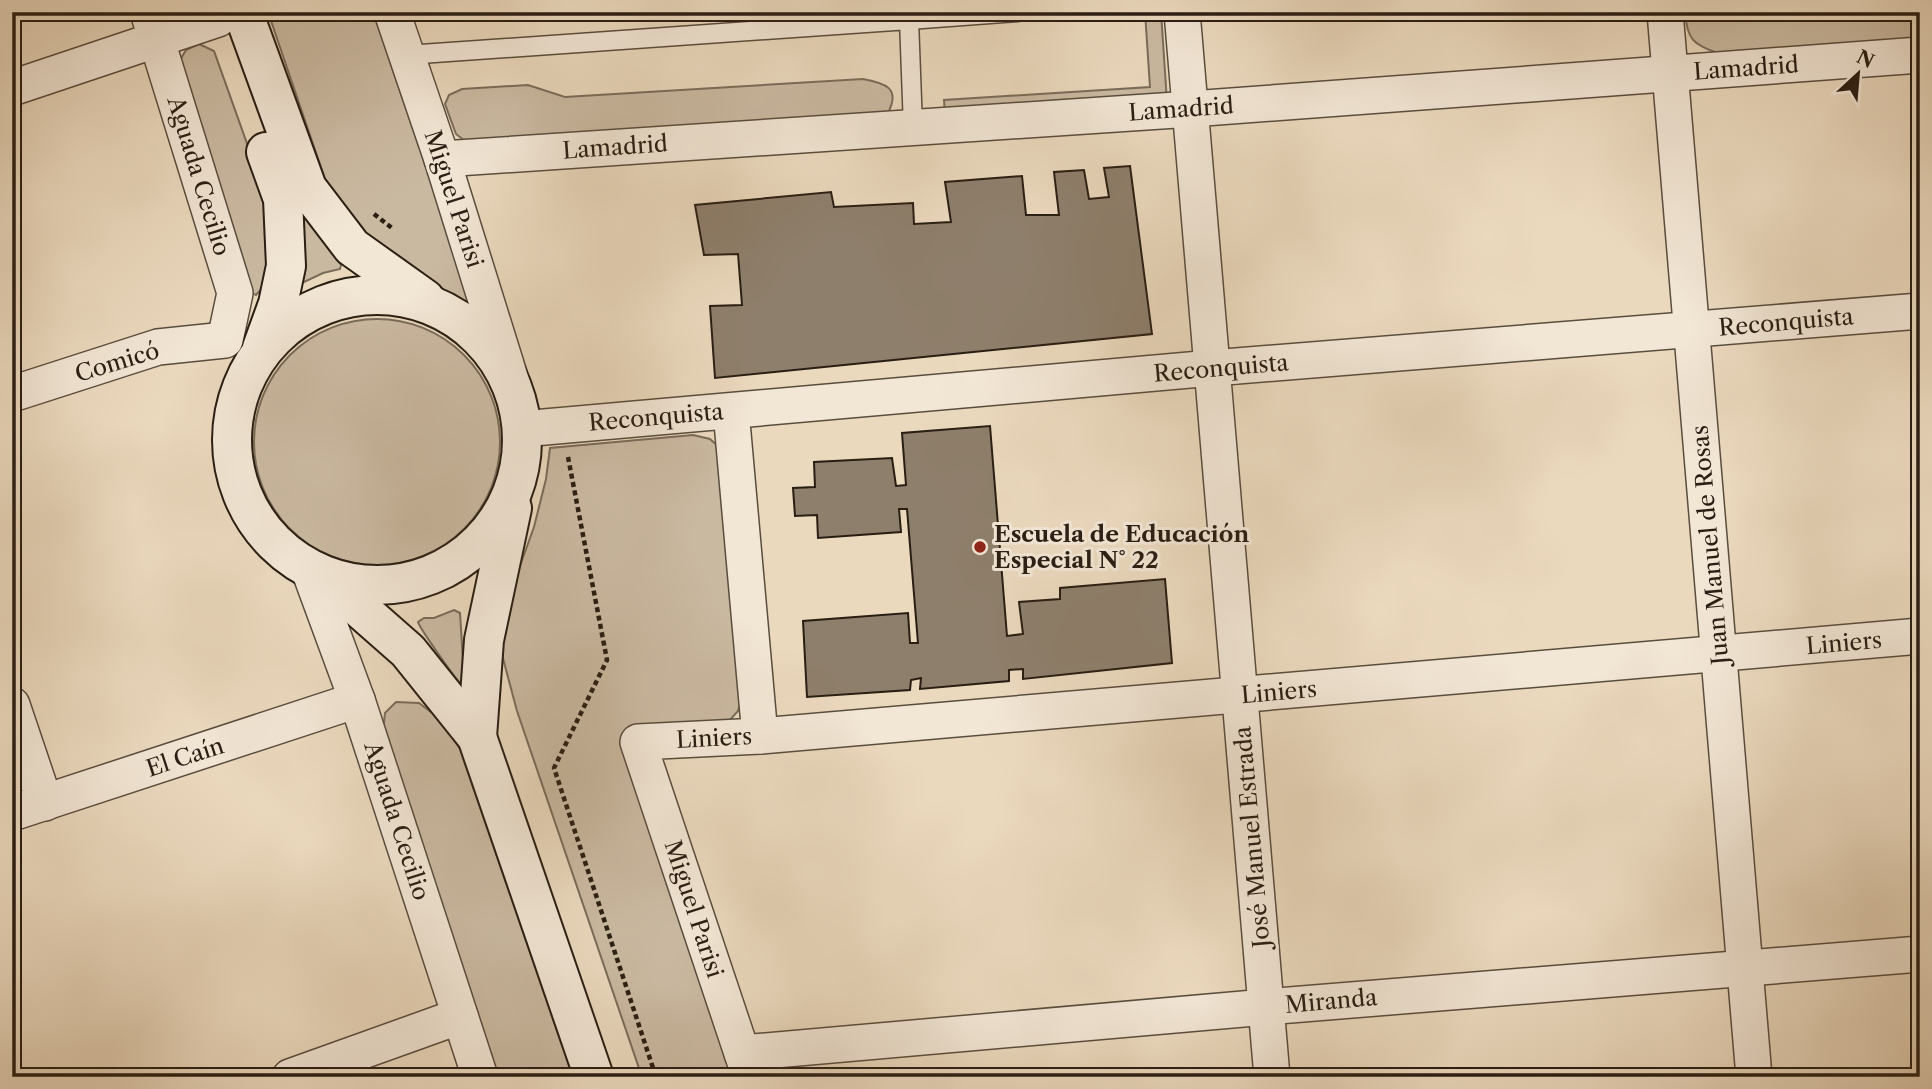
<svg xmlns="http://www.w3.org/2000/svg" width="1932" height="1089" font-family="'Libre Caslon Text',serif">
<rect width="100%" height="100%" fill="#ebd9be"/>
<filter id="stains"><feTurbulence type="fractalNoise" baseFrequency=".00286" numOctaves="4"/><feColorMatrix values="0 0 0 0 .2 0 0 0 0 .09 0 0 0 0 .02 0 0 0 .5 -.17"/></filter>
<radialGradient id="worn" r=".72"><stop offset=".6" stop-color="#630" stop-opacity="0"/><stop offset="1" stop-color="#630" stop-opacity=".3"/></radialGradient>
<!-- green -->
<g fill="#cab9a1" stroke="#7a6c5a" stroke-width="2">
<polygon points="268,12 373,12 467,288 472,313 415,278 363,239 328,188"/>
<polygon points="1145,12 1161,12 1167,102 945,116 944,100 1150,87"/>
<path d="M1685 12H1920V39L1718 53C1693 45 1687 39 1685 12Z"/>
<polygon points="199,44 214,51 265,194 269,251 264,286 256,295 247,291 179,62 186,50"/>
<path d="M863 79C885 83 901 88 888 113L470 145 456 134 445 104 449 95 462 89 528 85 565 97Z"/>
<polygon points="301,215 308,220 341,265 340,269 323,273 300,284"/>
<circle cx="377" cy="442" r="123"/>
<polygon points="693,435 710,439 720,448 742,697 738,711 729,721 630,727 735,1077 642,1077 517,711 501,651 512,588 534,527 546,479 550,448"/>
<path d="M454 610 460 613 464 677 461 684C456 680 419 627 418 622L424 618H434Z"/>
<polygon points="396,702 419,703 440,719 460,749 573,1077 496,1077 383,733 385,713"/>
</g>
<!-- building -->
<g fill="#8e7f6c" stroke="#2a1e13" stroke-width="2">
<polygon points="1130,166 1152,334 715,378 710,306 742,305 738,254 704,255 695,205 831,192 834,207 913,203 914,224 951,222 945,182 1022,176 1026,215 1059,215 1054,172 1084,170 1089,199 1109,197 1104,168"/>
<polygon points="990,426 1007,636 1023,634 1019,602 1060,599 1060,588 1165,579 1172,663 1023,679 1023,669 1009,670 1009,681 920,689 921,678 911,680 910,690 807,697 803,621 908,613 910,643 918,643 907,509 899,509 901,532 818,538 817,515 795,516 793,488 815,487 814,462 892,458 896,486 906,485 902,433"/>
</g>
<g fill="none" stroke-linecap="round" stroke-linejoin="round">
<defs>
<g id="lane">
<polyline points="909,12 909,20 1018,12"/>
<polyline points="406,55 909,20 913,127"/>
</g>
<g id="street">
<polyline points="392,12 442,159 513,387"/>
<polyline points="1182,12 1272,1077"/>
<polyline points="1665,12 1754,1077"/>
<polyline points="12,88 218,19"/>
<polyline points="442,159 1191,109 1920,55"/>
<polyline points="12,394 158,347 225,340 235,293 148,12"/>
<polyline points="731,411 760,736"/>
<polyline points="522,429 1212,368 1920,311"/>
<polyline points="308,567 357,700 480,1077"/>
<polyline points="12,705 45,803"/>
<polyline points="12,813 357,700"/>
<polyline points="742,1053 1266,1007 1920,954"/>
<polyline points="290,1077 460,1016"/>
<polyline points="750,1077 638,742 760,736 1920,636"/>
</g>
<g id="secondary">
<polyline points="243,12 307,188 352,247 425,299"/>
<circle cx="377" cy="440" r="145"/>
<polyline points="262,348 278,304 286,266 283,199 266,152"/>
<polyline points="325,578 408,651 477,737 594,1077"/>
<polyline points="477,737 484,640 512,508"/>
</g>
</defs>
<!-- lane casing -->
<use href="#lane" stroke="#5a4d3e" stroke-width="21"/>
<!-- street casing -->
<use href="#street" stroke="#5a4d3e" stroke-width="38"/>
<!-- secondary casing -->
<use href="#secondary" stroke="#2a1e13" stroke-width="42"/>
<!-- path -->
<g stroke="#2a1e13" stroke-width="4.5" stroke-dasharray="5 3.5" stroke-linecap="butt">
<polyline points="374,214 392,228"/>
<polyline points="568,457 607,660 554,768 656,1077"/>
</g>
<!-- lane -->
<use href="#lane" stroke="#f2e6d5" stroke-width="18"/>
<!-- street -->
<use href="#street" stroke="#f2e6d5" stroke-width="35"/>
<!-- secondary -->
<use href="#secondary" stroke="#f2e6d5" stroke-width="38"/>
</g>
<!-- markers -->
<circle fill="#8f2418" stroke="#f2e6d5" stroke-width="2.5" cx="980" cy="547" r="7"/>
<g text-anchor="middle" stroke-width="6" stroke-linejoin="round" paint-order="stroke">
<!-- street labels -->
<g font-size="23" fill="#2a1e13" stroke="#f2e6d5">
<text transform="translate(1746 68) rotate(-4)" y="8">Lamadrid</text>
<text transform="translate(1181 109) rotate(-4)" y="8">Lamadrid</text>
<text transform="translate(615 147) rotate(-4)" y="8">Lamadrid</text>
<text transform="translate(199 176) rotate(73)" y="8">Aguada Cecilio</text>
<text transform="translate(454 199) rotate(72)" y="8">Miguel Parisi</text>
<text transform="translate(1786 322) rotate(-5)" y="8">Reconquista</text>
<text transform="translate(117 362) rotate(-17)" y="8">Comicó</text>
<text transform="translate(1221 368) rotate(-5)" y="8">Reconquista</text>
<text transform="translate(656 417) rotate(-5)" y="8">Reconquista</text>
<text transform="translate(1710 545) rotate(-95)" y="8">Juan Manuel de Rosas</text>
<text transform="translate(1844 643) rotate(-5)" y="8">Liniers</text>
<text transform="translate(1279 692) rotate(-5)" y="8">Liniers</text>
<text transform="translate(714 738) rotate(-3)" y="8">Liniers</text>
<text transform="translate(185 757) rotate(-18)" y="8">El Caín</text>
<text transform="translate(397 821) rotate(72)" y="8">Aguada Cecilio</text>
<text transform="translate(1252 837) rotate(-95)" y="8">José Manuel Estrada</text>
<text transform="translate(694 909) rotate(72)" y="8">Miguel Parisi</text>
<text transform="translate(1331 1001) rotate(-5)" y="8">Miranda</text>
</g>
<!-- poi labels -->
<g font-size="23" font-weight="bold" fill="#2a1e13" stroke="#f2e6d5" text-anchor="start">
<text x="994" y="542">Escuela de Educación<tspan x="994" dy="26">Especial N° 22</tspan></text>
</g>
</g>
<!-- margin -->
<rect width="1932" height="1089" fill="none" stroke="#ebd9be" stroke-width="42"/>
<rect x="14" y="14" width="1904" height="1061" fill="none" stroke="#2a1e13" stroke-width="3.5"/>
<rect x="21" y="21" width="1890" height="1047" fill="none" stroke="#2a1e13" stroke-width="2"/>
<!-- north arrow -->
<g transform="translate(1858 74) rotate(26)" stroke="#f2e6d5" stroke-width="5" paint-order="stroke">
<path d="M0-5L12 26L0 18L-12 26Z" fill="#2a1e13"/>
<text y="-10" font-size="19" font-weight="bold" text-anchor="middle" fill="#2a1e13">N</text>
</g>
<rect width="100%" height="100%" filter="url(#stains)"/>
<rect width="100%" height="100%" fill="url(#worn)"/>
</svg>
